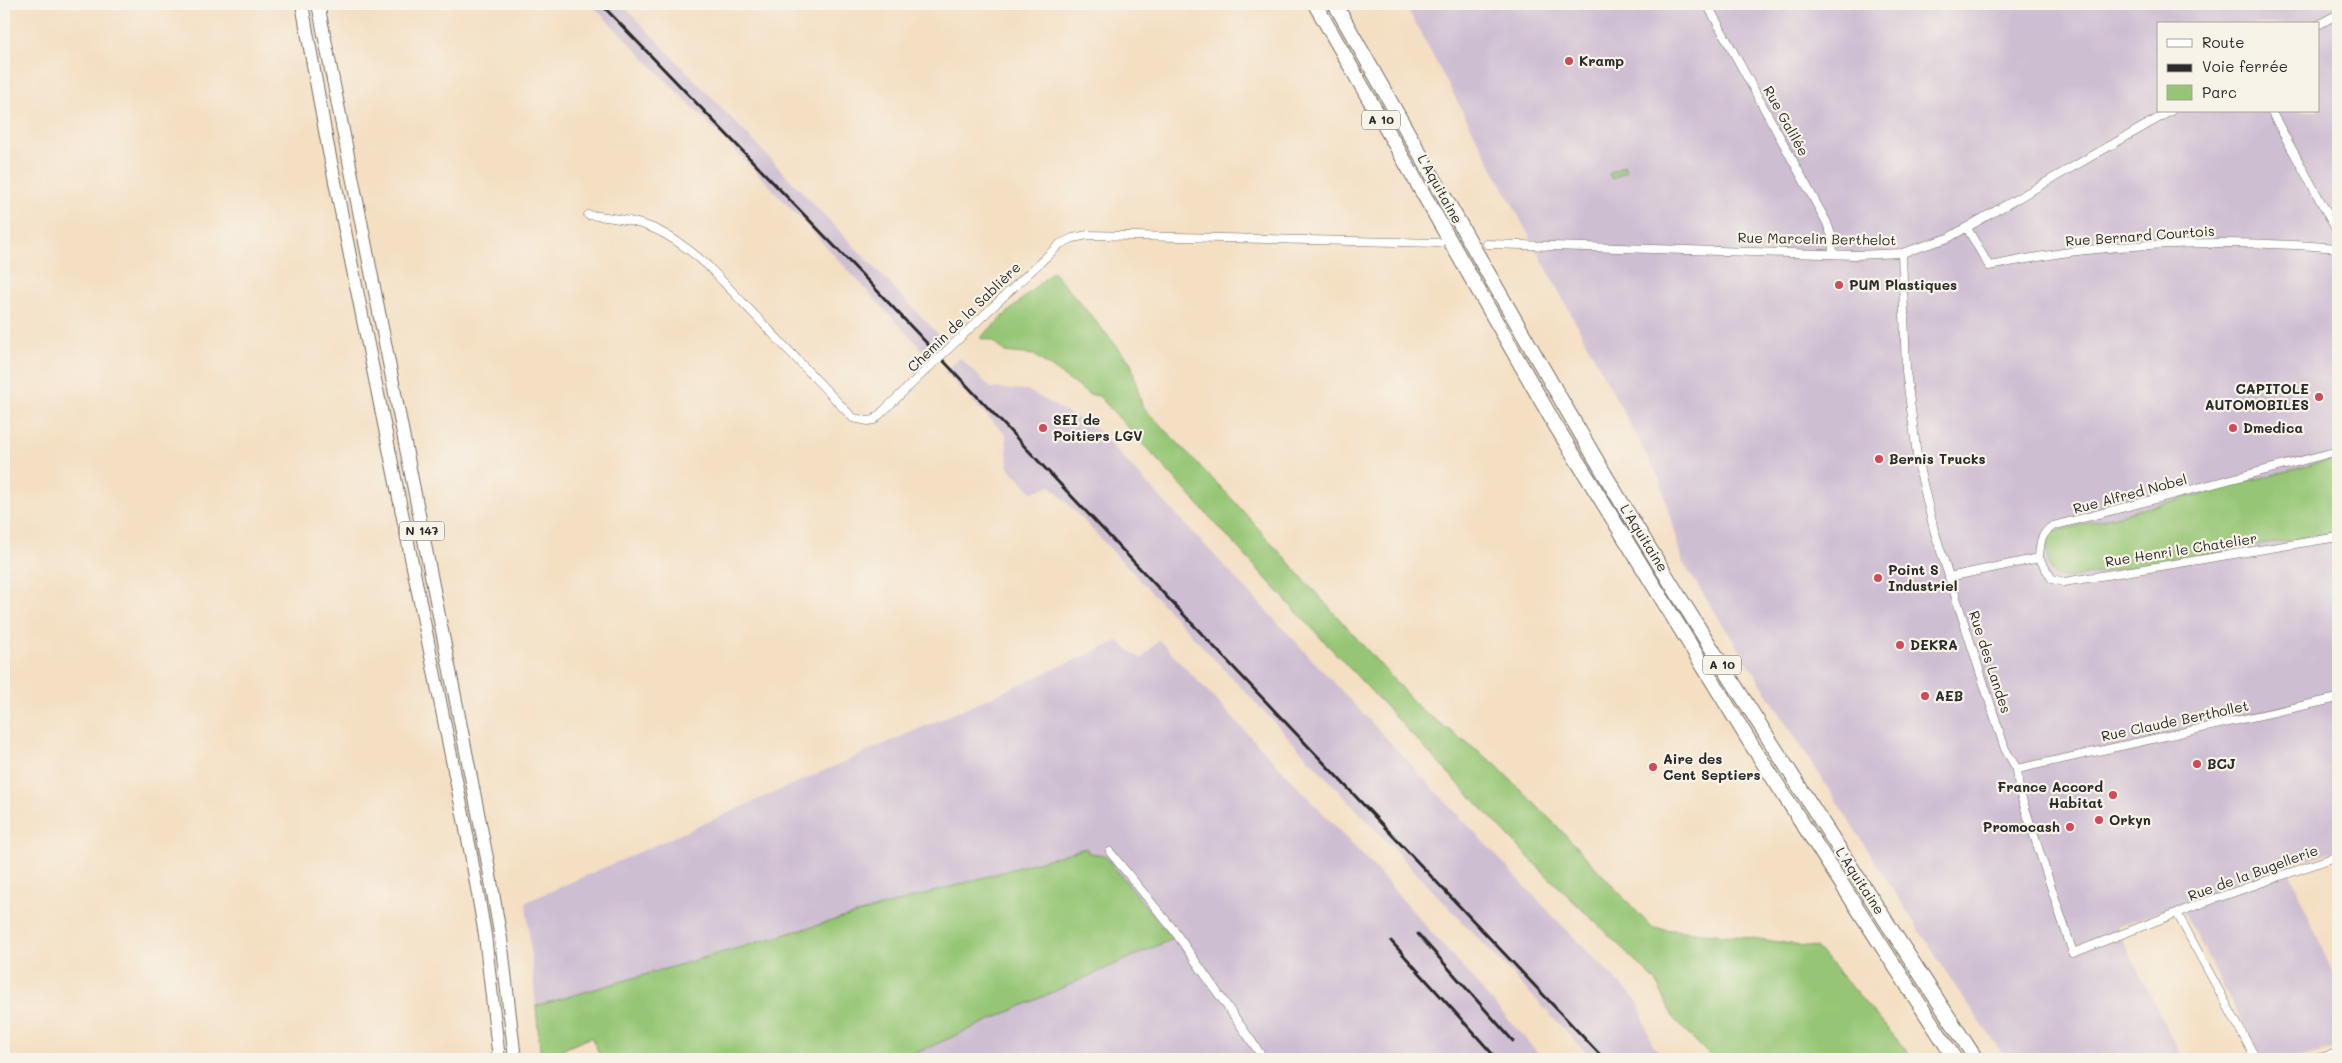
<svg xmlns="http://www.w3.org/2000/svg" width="2342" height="1063" font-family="Mali,sans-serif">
<rect width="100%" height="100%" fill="#f7f3e8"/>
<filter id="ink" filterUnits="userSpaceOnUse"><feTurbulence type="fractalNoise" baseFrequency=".02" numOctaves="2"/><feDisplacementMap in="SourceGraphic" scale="10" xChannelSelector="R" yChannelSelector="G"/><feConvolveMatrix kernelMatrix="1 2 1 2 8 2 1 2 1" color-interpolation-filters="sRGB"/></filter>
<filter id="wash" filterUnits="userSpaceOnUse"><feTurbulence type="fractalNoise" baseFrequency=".0096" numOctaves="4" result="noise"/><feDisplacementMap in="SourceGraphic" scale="20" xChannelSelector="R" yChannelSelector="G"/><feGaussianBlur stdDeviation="1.12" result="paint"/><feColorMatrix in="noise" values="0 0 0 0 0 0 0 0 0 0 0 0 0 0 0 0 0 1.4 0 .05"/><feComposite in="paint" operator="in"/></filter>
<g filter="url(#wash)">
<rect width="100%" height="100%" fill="#f4dfc3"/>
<!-- industrial -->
<g fill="#cebed2" fill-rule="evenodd">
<polygon points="591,4 622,4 944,340 928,356 765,181"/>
<path d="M1405 4H2338V849L2287 866 2338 985V1048L2287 1059H2262L2180 905 2116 926 2182 1059H2006L1955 986 1682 561 1660 480ZM2158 24H2318V111H2158Z"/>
<polygon points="960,358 991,388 1027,390 1095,428 1554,917 1638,1002 1652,1044 1665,1059 1592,1059 1051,486 1032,492 1008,467 1006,435 944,372"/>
<polygon points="1159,640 1373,866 1543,1059 602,1059 591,1037 541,1059 526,902 1118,641 1141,659"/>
</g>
<!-- green -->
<g fill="#96c675" stroke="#607850">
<polygon points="1624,165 1627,171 1612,179 1609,174"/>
<polygon points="1053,271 1131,363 1142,406 1232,499 1419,708 1495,764 1557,826 1652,928 1746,937 1817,948 1914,1059 1713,1059 1674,1019 1656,981 1535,864 1434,758 1293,608 1099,396 1088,394 1034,355 1005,352 993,341 980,338"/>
<path d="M2338 458V532L2067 578C2063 577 2058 577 2055 575 2047 570 2045 542 2049 534L2054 532Z"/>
<polygon points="1086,848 1089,853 1104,855 1172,939 903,1059 602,1059 591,1037 541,1059 536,1006"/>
</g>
</g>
<g filter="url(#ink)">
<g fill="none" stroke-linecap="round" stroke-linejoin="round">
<defs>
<g id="minor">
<polyline points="1707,4 1827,223 1832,237 1833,254"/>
<polyline points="2318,25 2338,14"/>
<polyline points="2271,111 2338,233"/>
<path d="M588 215C643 220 665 228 707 265L853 418 868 421 874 420 903 392"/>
<path d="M1967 228 1989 266C2022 260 2054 253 2087 250 2171 241 2255 241 2338 248"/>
<polyline points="1487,244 1856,255 1902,253 1948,238 2171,111"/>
<polyline points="1902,253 1906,371 1918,463 1934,530 2005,749 2017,769 2019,790 2073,953 2200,904 2338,856"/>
<polyline points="984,315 1060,244 1073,238 1088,235 1440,243"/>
<polyline points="2039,558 2052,579 2064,582 2338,537"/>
<path d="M1949 577 2039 558C2040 544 2040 534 2053 526L2338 451"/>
<polyline points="2017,769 2338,698"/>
<polyline points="1110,852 1173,929 1264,1059"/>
<polyline points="2177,913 2256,1059"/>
<polyline points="2315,1059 2338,1053"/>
</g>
<g id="trunk">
<polyline points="302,4 327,142 471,854 485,935 499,1059"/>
<polyline points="318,4 487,858 501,939 515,1059"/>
</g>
<g id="motorway">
<polyline points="1315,4 1554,423 1751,744 1955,1059"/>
<path d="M1335 4C1432 175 1528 346 1629 515 1741 699 1858 879 1976 1059"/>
</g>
</defs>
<!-- minor casing -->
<use href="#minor" stroke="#716a60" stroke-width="9"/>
<!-- trunk casing -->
<use href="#trunk" stroke="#716a60" stroke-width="14"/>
<!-- motorway casing -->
<use href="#motorway" stroke="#716a60" stroke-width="16"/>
<!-- minor -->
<use href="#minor" stroke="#fff" stroke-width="8"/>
<!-- trunk -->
<use href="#trunk" stroke="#fff" stroke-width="12"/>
<!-- motorway -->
<use href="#motorway" stroke="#fff" stroke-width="14"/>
<!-- rail -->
<g stroke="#2b2b2b" stroke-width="3">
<polyline points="601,4 868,281 1604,1059"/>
<polyline points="1418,934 1513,1041"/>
<polyline points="1391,941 1497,1059"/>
</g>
<defs>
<polyline id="minor-bridge" points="903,392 984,315"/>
</defs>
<!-- minor-bridge casing -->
<use href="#minor-bridge" stroke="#716a60" stroke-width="9" stroke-linecap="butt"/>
<!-- minor-bridge -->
<use href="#minor-bridge" stroke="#fff" stroke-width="8"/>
</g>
</g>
<!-- markers -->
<g fill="#d1495b" stroke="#f7f3e8" stroke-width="2">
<circle cx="1569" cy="61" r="5"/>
<circle cx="1839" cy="285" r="5"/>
<circle cx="2319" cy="397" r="5"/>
<circle cx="1043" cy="428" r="5"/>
<circle cx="2233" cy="428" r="5"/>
<circle cx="1879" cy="459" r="5"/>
<circle cx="1878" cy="578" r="5"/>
<circle cx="1900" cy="645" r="5"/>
<circle cx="1925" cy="696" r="5"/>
<circle cx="2197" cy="764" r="5"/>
<circle cx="1653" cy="767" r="5"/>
<circle cx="2113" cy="795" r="5"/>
<circle cx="2099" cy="820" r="5"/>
<circle cx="2070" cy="827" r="5"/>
</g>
<g text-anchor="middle" stroke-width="4.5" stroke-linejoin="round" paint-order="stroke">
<!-- shield labels -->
<g fill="#f7f3e8" stroke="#686764" stroke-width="1">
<rect x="1362" y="110.5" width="38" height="19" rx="4"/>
<rect x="399.5" y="521.5" width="45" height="19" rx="4"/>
<rect x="1703" y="655.5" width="38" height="19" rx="4"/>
</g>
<g font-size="12" font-weight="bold" fill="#2b2b2b">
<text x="1381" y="124">A 10</text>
<text x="422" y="535">N 147</text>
<text x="1722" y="669">A 10</text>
</g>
<!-- poi labels -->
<g font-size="14" font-weight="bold" fill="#2b2b2b" stroke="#f7f3e8" text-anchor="start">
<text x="1579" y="66">Kramp</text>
<text x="1849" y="290">PUM Plastiques</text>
<text x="2309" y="394" text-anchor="end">CAPITOLE<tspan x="2309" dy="16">AUTOMOBILES</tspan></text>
<text x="1053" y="425">SEI de<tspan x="1053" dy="16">Poitiers LGV</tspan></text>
<text x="2243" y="433">Dmedica</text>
<text x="1889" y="464">Bernis Trucks</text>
<text x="1888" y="575">Point S<tspan x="1888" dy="16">Industriel</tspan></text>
<text x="1910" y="650">DEKRA</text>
<text x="1935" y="701">AEB</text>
<text x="1663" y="764">Aire des<tspan x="1663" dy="16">Cent Septiers</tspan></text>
<text x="2207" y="769">BCJ</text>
<text x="2103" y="792" text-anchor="end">France Accord<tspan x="2103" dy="16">Habitat</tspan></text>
<text x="2109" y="825">Orkyn</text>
<text x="2060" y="832" text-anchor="end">Promocash</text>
</g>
<!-- street labels -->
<g font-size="14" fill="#2b2b2b" stroke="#f7f3e8">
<text transform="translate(1786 121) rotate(61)" y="5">Rue Galilée</text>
<text transform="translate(1440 189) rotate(61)" y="5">L'Aquitaine</text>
<text transform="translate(2140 236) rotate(-4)" y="5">Rue Bernard Courtois</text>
<text transform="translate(1817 239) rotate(1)" y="5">Rue Marcelin Berthelot</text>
<text transform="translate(964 317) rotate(-44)" y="5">Chemin de la Sablière</text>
<text transform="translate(2130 494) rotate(-15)" y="5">Rue Alfred Nobel</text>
<text transform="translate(1644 538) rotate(58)" y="5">L'Aquitaine</text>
<text transform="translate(2181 550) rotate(-9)" y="5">Rue Henri le Chatelier</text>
<text transform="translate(1990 662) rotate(72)" y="5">Rue des Landes</text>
<text transform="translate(2175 721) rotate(-12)" y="5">Rue Claude Berthollet</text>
<text transform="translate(2253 873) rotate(-20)" y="5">Rue de la Bugellerie</text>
<text transform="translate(1860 881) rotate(57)" y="5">L'Aquitaine</text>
</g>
</g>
<!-- margin -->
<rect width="2342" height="1063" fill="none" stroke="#f7f3e8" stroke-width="20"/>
<!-- legend -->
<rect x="2157" y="22" width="162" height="90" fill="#f7f3e8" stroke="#a5a39c"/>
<rect x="2167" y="39" width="25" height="8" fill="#ffffff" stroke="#a5a39c"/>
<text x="2202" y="48" font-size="15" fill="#2b2b2b">Route</text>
<rect x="2167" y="64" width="25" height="8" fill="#2b2b2b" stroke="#a5a39c"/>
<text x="2202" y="72" font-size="15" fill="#2b2b2b">Voie ferrée</text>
<rect x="2167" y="85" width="25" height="15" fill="#96c675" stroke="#a5a39c"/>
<text x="2202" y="98" font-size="15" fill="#2b2b2b">Parc</text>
</svg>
